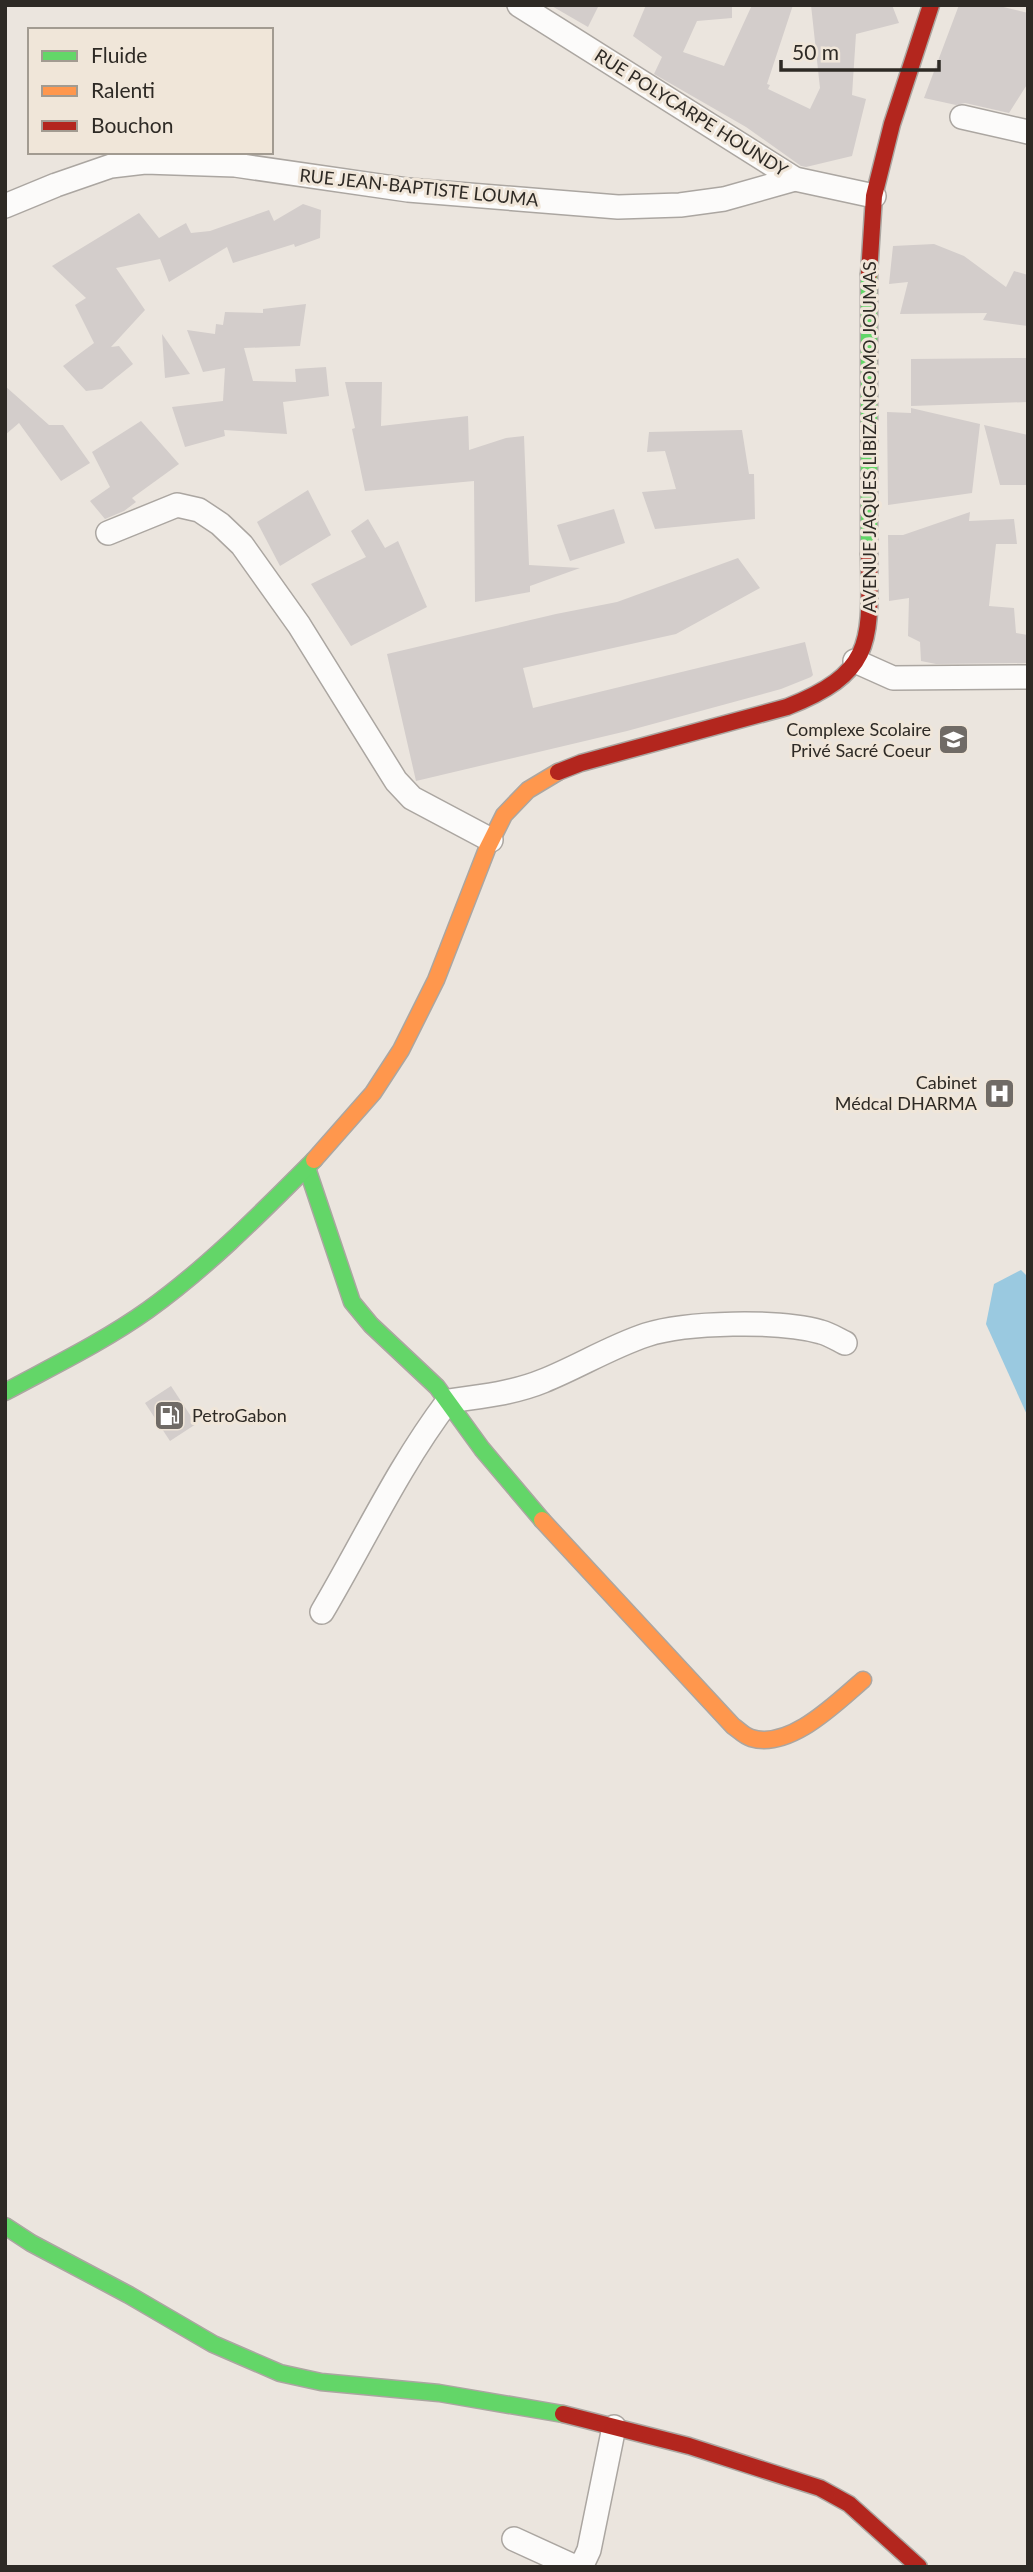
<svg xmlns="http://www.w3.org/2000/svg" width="1033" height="2572" font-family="Lato,sans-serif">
<rect width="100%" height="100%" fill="#ebe5de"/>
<!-- water -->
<polygon fill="#9ac9e0" points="1021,1270 1028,1277 1028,1417 986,1324 994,1284"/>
<!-- building -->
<g fill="#d3cdcb">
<polygon points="550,5 599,5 588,27"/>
<polygon points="646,5 732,5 732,18 697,21 683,52 724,66 752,5 793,5 767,84 770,85 768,89 810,109 820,88 811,5 892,5 899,23 856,34 852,95 866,99 852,156 806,167 801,166 746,127 654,74 662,57 633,36"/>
<polygon points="959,5 995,5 1028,13 1028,83 1009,113 965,103 956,105 924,98"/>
<polygon points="303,204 321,210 320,238 295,247 294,244 233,263 227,247 169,282 160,259 116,268 145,310 111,347 119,346 133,364 102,389 86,391 63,366 94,343 75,305 86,298 52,266 139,213 159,238 186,223 191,233 210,231 269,210 274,221"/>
<polygon points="934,244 964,256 1006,287 1014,271 1028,275 1028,326 983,320 987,313 900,314 908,282 889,284 893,246"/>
<polygon points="306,304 300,346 244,348 253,381 296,382 295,369 326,367 329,396 283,402 287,434 224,430 225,436 185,447 172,407 223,401 225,368 203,372 187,330 215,334 216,324 223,325 225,312 263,313 263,309"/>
<polygon points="162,334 190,374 165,378"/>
<polygon points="1028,358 1028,402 911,406 911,359"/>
<polygon points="345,382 382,382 381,426 468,416 469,450 506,438 524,436 529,565 580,568 530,586 530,592 475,602 474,481 365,491 352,429 355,428"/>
<polygon points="5,386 49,425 63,425 90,463 61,481 19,423 5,435"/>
<polygon points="911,408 980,424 972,493 888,505 887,412 911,413"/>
<polygon points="141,421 179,464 132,498 136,502 124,511 105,519 90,501 110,487 92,452"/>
<polygon points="984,425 1028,435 1028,485 1000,485"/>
<polygon points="742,430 749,474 754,474 755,519 655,529 642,492 676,489 665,451 647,452 649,432"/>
<polygon points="308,490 331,535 280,566 257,522"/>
<polygon points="614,509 625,543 570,561 557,525"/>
<polygon points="970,512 969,521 1014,519 1017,544 996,544 989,606 1014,608 1016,633 1028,635 1028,663 936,664 921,661 920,642 908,636 909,598 889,601 888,535 903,535"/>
<polygon points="368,519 385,548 398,541 427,607 351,646 311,584 366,557 351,531"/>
<polygon points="738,558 760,588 676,634 523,668 533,708 805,642 813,675 811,677 781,689 627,731 416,781 387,654 556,614 617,602"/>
<polygon points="171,1386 196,1424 170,1441 145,1403"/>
</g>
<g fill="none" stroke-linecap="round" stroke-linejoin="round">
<defs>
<g id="street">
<polyline points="519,5 795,179 874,196"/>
<polyline points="962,117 1028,132"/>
<polyline points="5,206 56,185 111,166 145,162 235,165 408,190 618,207 680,205 724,199 795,179"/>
<polyline points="108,533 177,505 199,510 220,524 242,545 299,625 396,781 412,798 491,840"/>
<polyline points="855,661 893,678 1028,677"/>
<path d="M322 1612C364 1541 398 1467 448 1401 479 1397 514 1393 543 1381 578 1367 610 1347 646 1335 686 1322 779 1320 821 1332 829 1334 837 1339 845 1343"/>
<polyline points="514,2539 573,2566 583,2563 589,2550 614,2427"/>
</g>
<g id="fast">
<polyline points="869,274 869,554"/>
<polyline points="307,1168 352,1302 371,1325 437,1387 482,1449 542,1520"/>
<path d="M5 1392C53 1366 103 1342 148 1310 208 1267 262 1212 314 1160"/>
<polyline points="5,2226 31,2243 129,2295 213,2344 280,2373 321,2382 439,2393 563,2414"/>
</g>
<g id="slow">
<polyline points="314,1160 373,1093 401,1050 436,980 487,849 504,815 528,790 558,772"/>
<path d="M542 1520 733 1726C739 1730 744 1736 751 1738 790 1750 836 1703 863 1680"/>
</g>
<g id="jam">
<polyline points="869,274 874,196 892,124 931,5"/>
<path d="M558 772 581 763 787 707C876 672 870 640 869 554"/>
<polyline points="563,2414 689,2446 820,2488 849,2504 919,2567"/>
</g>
</defs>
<!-- street casing -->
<use href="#street" stroke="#aba6a1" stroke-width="26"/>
<!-- fast casing -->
<use href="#fast" stroke="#aba6a1" stroke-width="19"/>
<!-- slow casing -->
<use href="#slow" stroke="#aba6a1" stroke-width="19"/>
<!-- jam casing -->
<use href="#jam" stroke="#aba6a1" stroke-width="19"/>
<!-- street -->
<use href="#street" stroke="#fcfbfa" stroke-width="23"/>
<!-- fast -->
<use href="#fast" stroke="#63d668" stroke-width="16"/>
<!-- slow -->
<use href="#slow" stroke="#ff974d" stroke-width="16"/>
<!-- jam -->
<use href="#jam" stroke="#b3261e" stroke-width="16"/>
</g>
<!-- icons -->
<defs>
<symbol id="school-square" viewBox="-11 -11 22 22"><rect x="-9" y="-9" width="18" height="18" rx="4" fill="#706b66" stroke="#f0e6d9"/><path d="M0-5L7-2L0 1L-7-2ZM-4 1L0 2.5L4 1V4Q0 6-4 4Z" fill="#fff"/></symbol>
<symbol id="hospital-square" viewBox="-11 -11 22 22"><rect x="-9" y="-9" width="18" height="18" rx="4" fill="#706b66" stroke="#f0e6d9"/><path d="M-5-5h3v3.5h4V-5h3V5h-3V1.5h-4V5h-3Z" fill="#fff"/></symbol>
<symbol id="fuel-square" viewBox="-11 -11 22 22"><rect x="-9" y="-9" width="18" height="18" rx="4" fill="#706b66" stroke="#f0e6d9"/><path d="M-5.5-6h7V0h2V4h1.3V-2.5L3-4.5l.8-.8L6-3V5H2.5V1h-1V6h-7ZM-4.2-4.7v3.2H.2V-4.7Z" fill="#fff"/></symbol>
</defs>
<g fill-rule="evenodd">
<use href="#school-square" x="936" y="722" width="35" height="35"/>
<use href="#hospital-square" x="982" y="1076" width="35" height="35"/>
<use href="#fuel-square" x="152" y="1398" width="35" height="35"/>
</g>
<g text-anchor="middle" stroke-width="6" stroke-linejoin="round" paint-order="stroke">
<!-- street labels -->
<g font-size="18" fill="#2e2a25" stroke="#f0e6d9">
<text transform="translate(691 113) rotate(32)" y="6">RUE POLYCARPE HOUNDY</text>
<text transform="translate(419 188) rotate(6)" y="6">RUE JEAN-BAPTISTE LOUMA</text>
<text transform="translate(870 437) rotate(-90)" y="6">AVENUE JAQUES LIBIZANGOMO JOUMAS</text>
</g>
<!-- poi labels -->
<g font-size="18" fill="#2e2a25" stroke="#f0e6d9" text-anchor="end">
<text x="931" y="736">Complexe Scolaire<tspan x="931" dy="21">Privé Sacré Coeur</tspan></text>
<text x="977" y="1089">Cabinet<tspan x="977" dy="21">Médcal DHARMA</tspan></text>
<text x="192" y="1422" text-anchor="start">PetroGabon</text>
</g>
</g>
<!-- border -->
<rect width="1033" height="2572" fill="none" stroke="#2e2a25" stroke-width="14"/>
<!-- legend -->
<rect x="28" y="28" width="245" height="126" fill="#f0e6d9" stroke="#a29b91" stroke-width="2"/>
<rect x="42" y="51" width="35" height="10" fill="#63d668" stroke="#a29b91" stroke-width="2"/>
<text x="91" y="63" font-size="21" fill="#2e2a25">Fluide</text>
<rect x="42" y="86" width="35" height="10" fill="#ff974d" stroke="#a29b91" stroke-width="2"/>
<text x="91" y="98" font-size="21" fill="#2e2a25">Ralenti</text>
<rect x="42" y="121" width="35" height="10" fill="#b3261e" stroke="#a29b91" stroke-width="2"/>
<text x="91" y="133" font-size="21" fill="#2e2a25">Bouchon</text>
<!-- scale -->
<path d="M781 60v10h158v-10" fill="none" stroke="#2e2a25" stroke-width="3.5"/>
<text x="792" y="60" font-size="21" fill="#2e2a25" stroke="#f0e6d9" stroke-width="5" paint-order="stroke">50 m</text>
</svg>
